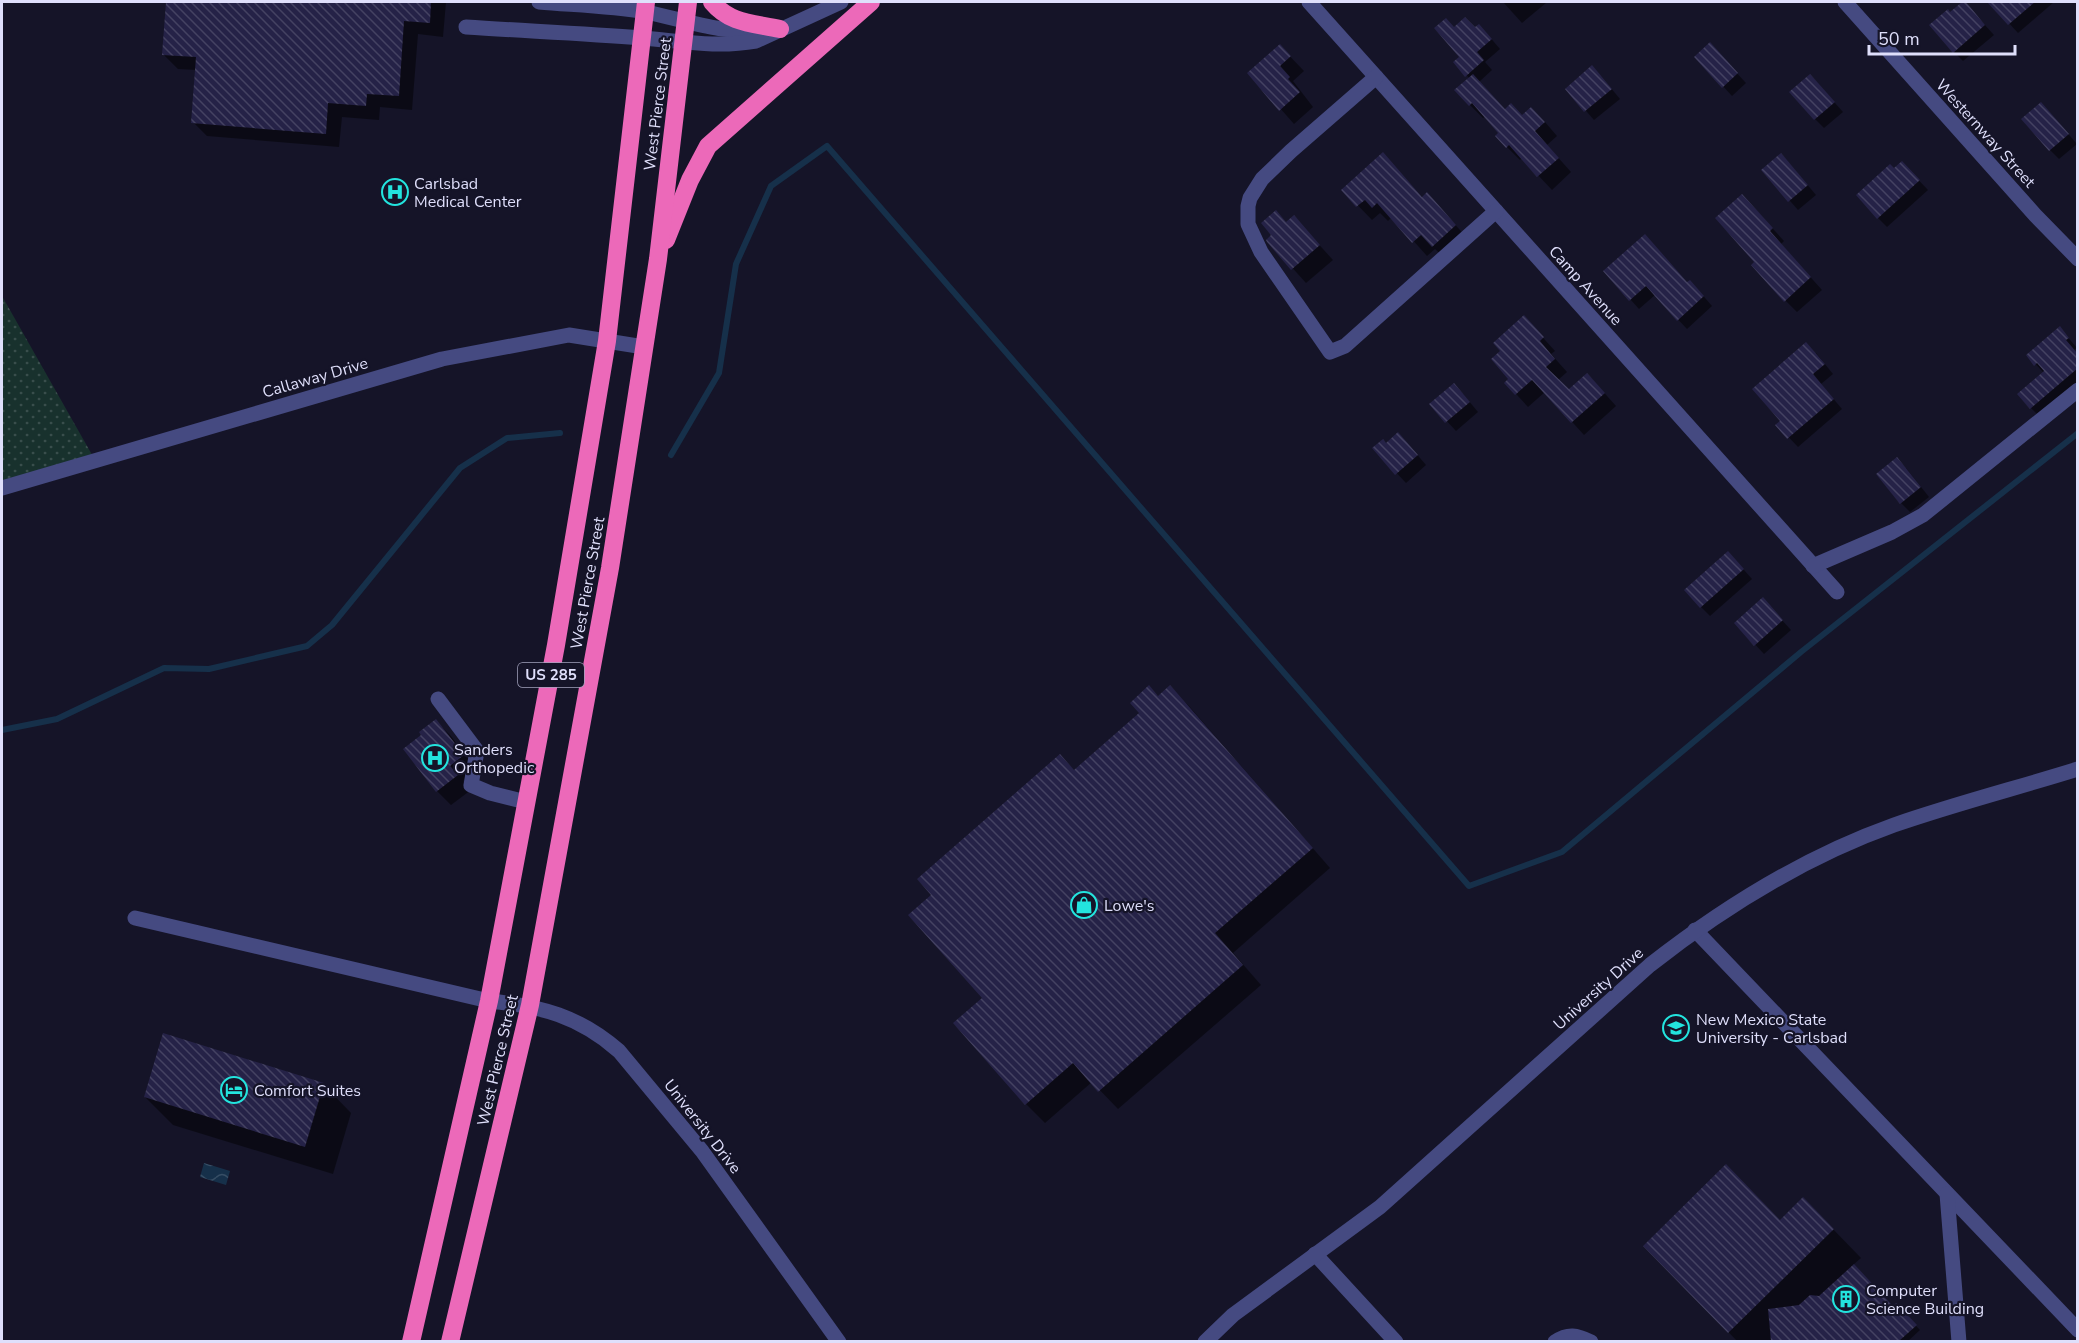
<svg xmlns="http://www.w3.org/2000/svg" width="2079" height="1343" font-family="'Nunito Sans',sans-serif">
<defs>
<pattern id="park-dots" width="8" height="8" patternUnits="userSpaceOnUse" patternTransform="scale(1.5)"><rect width="8" height="8" fill="#18312d"/><path d="M2 2h.1M6 6h.1" fill="none" stroke="#394e4c" stroke-width="1.8" stroke-linecap="round"/></pattern>
<pattern id="water-waves" width="16" height="10" patternUnits="userSpaceOnUse" patternTransform="scale(1.5)"><rect width="16" height="10" fill="#16304a"/><path d="M0 5q4-4 8 0t8 0" fill="none" stroke="#374e65"/></pattern>
<pattern id="building-back-hatch" width="6" height="6" patternUnits="userSpaceOnUse" patternTransform="scale(1.5)"><rect width="6" height="6" fill="#252247"/><path d="M-1 5l2 2M0 0l6 6M5-1l2 2" fill="none" stroke="#444262"/></pattern>
</defs>
<rect width="100%" height="100%" fill="#151428"/>
<!-- park -->
<polygon fill="url(#park-dots)" points="2,296 95,460 2,488"/>
<!-- water -->
<polygon fill="url(#water-waves)" points="204,1163 230,1171 226,1185 200,1177"/>
<!-- shadow -->
<g fill="#0007">
<polygon points="167,2 446,2 443,37 418,34 412,110 380,107 379,120 342,117 339,147 207,136 193,122 197,70 178,69 163,54"/>
<polygon points="1503,2 1545,2 1546,3 1522,23"/>
<polygon points="1964,2 1994,35 1963,61 1954,52 1950,13"/>
<polygon points="2003,2 2054,2 2018,33 1995,8"/>
<polygon points="1455,28 1475,29 1488,35 1500,49 1485,62 1492,70 1479,82 1505,111 1545,122 1557,136 1547,145 1571,172 1552,190 1522,158 1520,160 1507,147 1500,133 1486,116 1483,118 1470,105 1470,79 1455,62 1461,57"/>
<polygon points="1280,46 1304,71 1293,81 1313,107 1294,124 1249,73"/>
<polygon points="1719,54 1746,83 1732,96 1696,57"/>
<polygon points="1601,76 1620,99 1594,120 1567,89"/>
<polygon points="1819,85 1843,112 1824,128 1815,119"/>
<polygon points="2050,113 2077,144 2059,159 2050,150"/>
<polygon points="1383,154 1423,198 1441,209 1469,240 1447,260 1435,249 1427,256 1392,217 1388,221 1380,213 1372,220 1343,190"/>
<polygon points="1790,164 1816,195 1798,210 1763,170"/>
<polygon points="1894,170 1911,172 1928,190 1887,227 1878,218"/>
<polygon points="1754,208 1784,241 1781,244 1822,290 1797,312 1785,300 1756,262"/>
<polygon points="1294,217 1333,260 1306,283 1269,242"/>
<polygon points="1605,271 1687,284 1699,291 1712,306 1687,329 1655,295 1639,309"/>
<polygon points="2060,328 2077,348 2074,350 2078,354 2078,385 2040,417 2031,408 2044,373 2028,356"/>
<polygon points="1536,330 1555,351 1551,354 1567,372 1558,380 1569,391 1599,387 1616,406 1584,435 1545,392 1528,407 1506,383"/>
<polygon points="1816,353 1833,374 1821,384 1842,409 1798,447 1777,425 1782,421"/>
<polygon points="1463,394 1478,412 1456,431 1431,404"/>
<polygon points="1408,444 1426,465 1406,483 1374,449 1387,445"/>
<polygon points="1906,468 1929,497 1910,512 1901,503"/>
<polygon points="1737,562 1752,579 1710,616 1701,607"/>
<polygon points="1772,609 1791,630 1764,654 1736,624"/>
<polygon points="1149,687 1159,697 1170,688 1189,706 1330,868 1233,953 1261,985 1118,1109 1092,1082 1045,1123 1026,1104 984,998 1075,771 1141,713"/>
<polygon points="436,721 450,735 477,770 463,781 471,790 451,805 437,791 405,750 423,735"/>
<polygon points="323,1084 351,1113 333,1174 173,1125 145,1097"/>
<polygon points="1780,1221 1831,1227 1861,1258 1853,1265 1893,1308 1896,1305 1920,1330 1907,1342 1738,1342 1645,1246"/>
</g>
<g fill="none" stroke-linecap="round" stroke-linejoin="round">
<!-- stream -->
<g stroke="#16304a" stroke-width="6">
<polyline points="671,455 719,373 736,264 771,186 827,146 1469,886 1562,852 1801,652 2078,433"/>
<polyline points="2,730 57,719 164,668 209,669 307,646 332,625 460,468 507,438 560,433"/>
</g>
</g>
<!-- building -->
<g fill="url(#building-back-hatch)">
<polygon points="166,2 431,2 430,23 404,21 399,96 367,94 366,106 328,103 326,134 191,123 196,57 162,55"/>
<polygon points="1962,2 1966,2 1985,25 1953,53 1929,25 1948,9 1950,12"/>
<polygon points="1987,2 2035,2 2008,25"/>
<polygon points="1465,17 1475,27 1479,24 1492,39 1477,52 1484,60 1465,77 1453,62 1459,57 1434,28 1446,18 1454,27"/>
<polygon points="1710,42 1738,73 1722,88 1694,57"/>
<polygon points="1280,44 1291,56 1280,66 1290,77 1288,79 1300,92 1279,111 1247,73"/>
<polygon points="1592,65 1612,89 1584,112 1565,89"/>
<polygon points="1473,74 1505,109 1511,103 1522,115 1531,107 1545,122 1535,131 1559,158 1537,177 1509,145 1506,148 1495,136 1498,133 1472,103 1469,106 1454,90"/>
<polygon points="1810,74 1835,102 1814,120 1789,92"/>
<polygon points="2041,102 2069,134 2049,151 2021,119"/>
<polygon points="1383,152 1422,197 1427,192 1456,225 1432,247 1421,235 1412,243 1377,203 1372,208 1365,200 1356,207 1341,190"/>
<polygon points="1781,153 1808,185 1788,202 1761,170"/>
<polygon points="1902,161 1920,180 1877,219 1856,195 1890,164 1894,168"/>
<polygon points="1742,194 1773,228 1770,231 1811,277 1784,302 1751,265 1754,262 1715,218"/>
<polygon points="1276,210 1286,222 1294,215 1320,245 1291,270 1267,242 1266,240 1271,235 1261,223"/>
<polygon points="1645,234 1687,282 1690,280 1704,296 1677,321 1646,286 1629,301 1603,271"/>
<polygon points="1524,315 1544,337 1540,341 1555,359 1546,367 1569,389 1587,373 1605,393 1571,423 1532,380 1515,395 1504,383 1508,379 1491,359 1500,351 1493,343"/>
<polygon points="2060,326 2069,338 2066,340 2078,354 2078,368 2030,409 2017,394 2044,371 2037,363 2034,366 2026,355"/>
<polygon points="1806,342 1825,364 1813,374 1834,399 1787,439 1775,425 1780,421 1752,389"/>
<polygon points="1454,383 1470,402 1445,423 1429,404"/>
<polygon points="1398,432 1418,455 1395,475 1372,448 1383,439 1386,443"/>
<polygon points="1897,457 1921,487 1900,504 1876,474"/>
<polygon points="1728,551 1744,569 1700,608 1684,590"/>
<polygon points="1763,597 1783,620 1754,646 1734,623"/>
<polygon points="1149,685 1158,696 1170,685 1313,848 1215,933 1243,965 1098,1092 1073,1063 1025,1105 953,1023 982,998 908,915 931,895 917,879 1060,754 1074,770 1139,713 1130,703"/>
<polygon points="436,719 464,755 450,766 458,775 436,792 403,749 421,735 419,732"/>
<polygon points="163,1033 324,1083 305,1147 144,1097"/>
<polygon points="1726,1164 1780,1220 1803,1197 1834,1229 1728,1333 1643,1246"/>
<polygon points="1854,1264 1893,1306 1896,1303 1917,1325 1899,1341 1771,1341 1768,1309 1799,1305 1810,1295 1819,1296"/>
</g>
<g fill="none" stroke-linecap="round" stroke-linejoin="round">
<!-- minor -->
<g stroke="#454a81" stroke-width="15">
<path d="M539 2C574 5 611 6 646 12 689 21 720 34 765 30"/>
<polyline points="1309,2 1837,592"/>
<polyline points="1845,2 2035,215 2078,259"/>
<path d="M466 27C525 31 583 33 642 38 682 41 716 48 756 41L841 2"/>
<polyline points="1376,77 1291,151 1262,179 1250,198 1248,206 1248,224 1261,252 1330,352 1345,346 1496,211"/>
<polyline points="2,488 442,359 569,335 644,347"/>
<polyline points="1813,566 1892,532 1923,515 2078,390"/>
<polyline points="438,699 477,751 471,785 490,793 526,802"/>
<path d="M135 918 489 1001C541 1006 579 1016 619 1051L702 1151 839 1342"/>
<polyline points="1695,930 2078,1330"/>
<polyline points="1947,1194 1959,1342"/>
<polyline points="1315,1254 1396,1342"/>
<path d="M1205 1342 1233 1315 1380 1207 1650 965C1724 907 1804 857 1894 825 1954 804 2017 788 2078 769"/>
<path d="M1555 1342C1568 1333 1577 1335 1591 1342"/>
</g>
<!-- highway -->
<g stroke="#ec69b9" stroke-width="18">
<path d="M712 2C730 24 754 23 780 29"/>
<polyline points="666,240 690,180 708,146 871,2"/>
<polyline points="411,1342 489,1001 556,645 607,341 646,2"/>
<polyline points="450,1342 530,1005 610,568 658,259 688,2"/>
</g>
</g>
<!-- icons -->
<defs>
<symbol id="hospital-ring" viewBox="-11 -11 22 22"><circle r="9.5" fill="#151428" stroke="#23e4de" stroke-width="1.5"/><path d="M-5-5h3v3.5h4V-5h3V5h-3V1.5h-4V5h-3Z" fill="#23e4de"/></symbol>
<symbol id="shop-ring" viewBox="-11 -11 22 22"><circle r="9.5" fill="#151428" stroke="#23e4de" stroke-width="1.5"/><path d="M-5-2.5h2.3a2.7 3.5 0 0 1 5.4 0H5L5.5 6h-11ZM-1.5-2.5h3a1.5 2.3 0 0 0-3 0Z" fill="#23e4de"/></symbol>
<symbol id="university-ring" viewBox="-11 -11 22 22"><circle r="9.5" fill="#151428" stroke="#23e4de" stroke-width="1.5"/><path d="M0-5L7-2L0 1L-7-2ZM-4 1L0 2.5L4 1V4Q0 6-4 4Z" fill="#23e4de"/></symbol>
<symbol id="hotel-ring" viewBox="-11 -11 22 22"><circle r="9.5" fill="#151428" stroke="#23e4de" stroke-width="1.5"/><path d="M-6-4.5h1.5V1H6V5H4.5V3h-9V5H-6ZM-4 0a1.8 1.8 0 1 1 3.6 0ZM.5 0V-2.5h3Q6-2.5 6 0Z" fill="#23e4de"/></symbol>
<symbol id="building-ring" viewBox="-11 -11 22 22"><circle r="9.5" fill="#151428" stroke="#23e4de" stroke-width="1.5"/><path d="M-4-6H4V6H1V3H-1V6H-4ZM-2.5-4.3h1.7v1.8h-1.7ZM.8-4.3h1.7v1.8H.8ZM-2.5-1h1.7V.8h-1.7ZM.8-1h1.7V.8H.8Z" fill="#23e4de"/></symbol>
</defs>
<g fill-rule="evenodd">
<use href="#hospital-ring" x="380" y="177" width="30" height="30"/>
<use href="#hospital-ring" x="420" y="743" width="30" height="30"/>
<use href="#shop-ring" x="1069" y="890" width="30" height="30"/>
<use href="#university-ring" x="1661" y="1013" width="30" height="30"/>
<use href="#hotel-ring" x="219" y="1075" width="30" height="30"/>
<use href="#building-ring" x="1831" y="1284" width="30" height="30"/>
</g>
<g text-anchor="middle" stroke-width="4.5" stroke-linejoin="round" paint-order="stroke">
<!-- shield labels -->
<rect fill="#151428" stroke="#a2a2bc" stroke-width="1.5" x="518" y="663" width="66" height="24" rx="4.5"/>
<g font-size="15" font-weight="bold" fill="#dfdffb">
<text x="551" y="680">US 285</text>
</g>
<!-- street labels -->
<g font-size="16" fill="#dfdffb" stroke="#151428">
<text transform="translate(657 104) rotate(-83)" y="6">West Pierce Street</text>
<text transform="translate(1986 133) rotate(48)" y="6">Westernway Street</text>
<text transform="translate(1586 285) rotate(48)" y="6">Camp Avenue</text>
<text transform="translate(315 377) rotate(-16)" y="6">Callaway Drive</text>
<text transform="translate(587 583) rotate(-80)" y="6">West Pierce Street</text>
<text transform="translate(1598 988) rotate(-42)" y="6">University Drive</text>
<text transform="translate(497 1060) rotate(-77)" y="6">West Pierce Street</text>
<text transform="translate(703 1126) rotate(52)" y="6">University Drive</text>
</g>
<!-- poi labels -->
<g font-size="16" fill="#dfdffb" stroke="#151428" text-anchor="start">
<text x="414" y="189">Carlsbad<tspan x="414" dy="18">Medical Center</tspan></text>
<text x="454" y="755">Sanders<tspan x="454" dy="18">Orthopedic</tspan></text>
<text x="1104" y="911">Lowe's</text>
<text x="1696" y="1025">New Mexico State<tspan x="1696" dy="18">University - Carlsbad</tspan></text>
<text x="254" y="1096">Comfort Suites</text>
<text x="1866" y="1296">Computer<tspan x="1866" dy="18">Science Building</tspan></text>
</g>
</g>
<!-- border -->
<rect width="2079" height="1343" fill="none" stroke="#dfdffb" stroke-width="6"/>
<!-- scale -->
<path d="M1869 45v9h146v-9" fill="none" stroke="#dfdffb" stroke-width="3"/>
<text x="1878" y="45" font-size="18" fill="#dfdffb" stroke="#151428" stroke-width="4.5" paint-order="stroke">50 m</text>
</svg>
